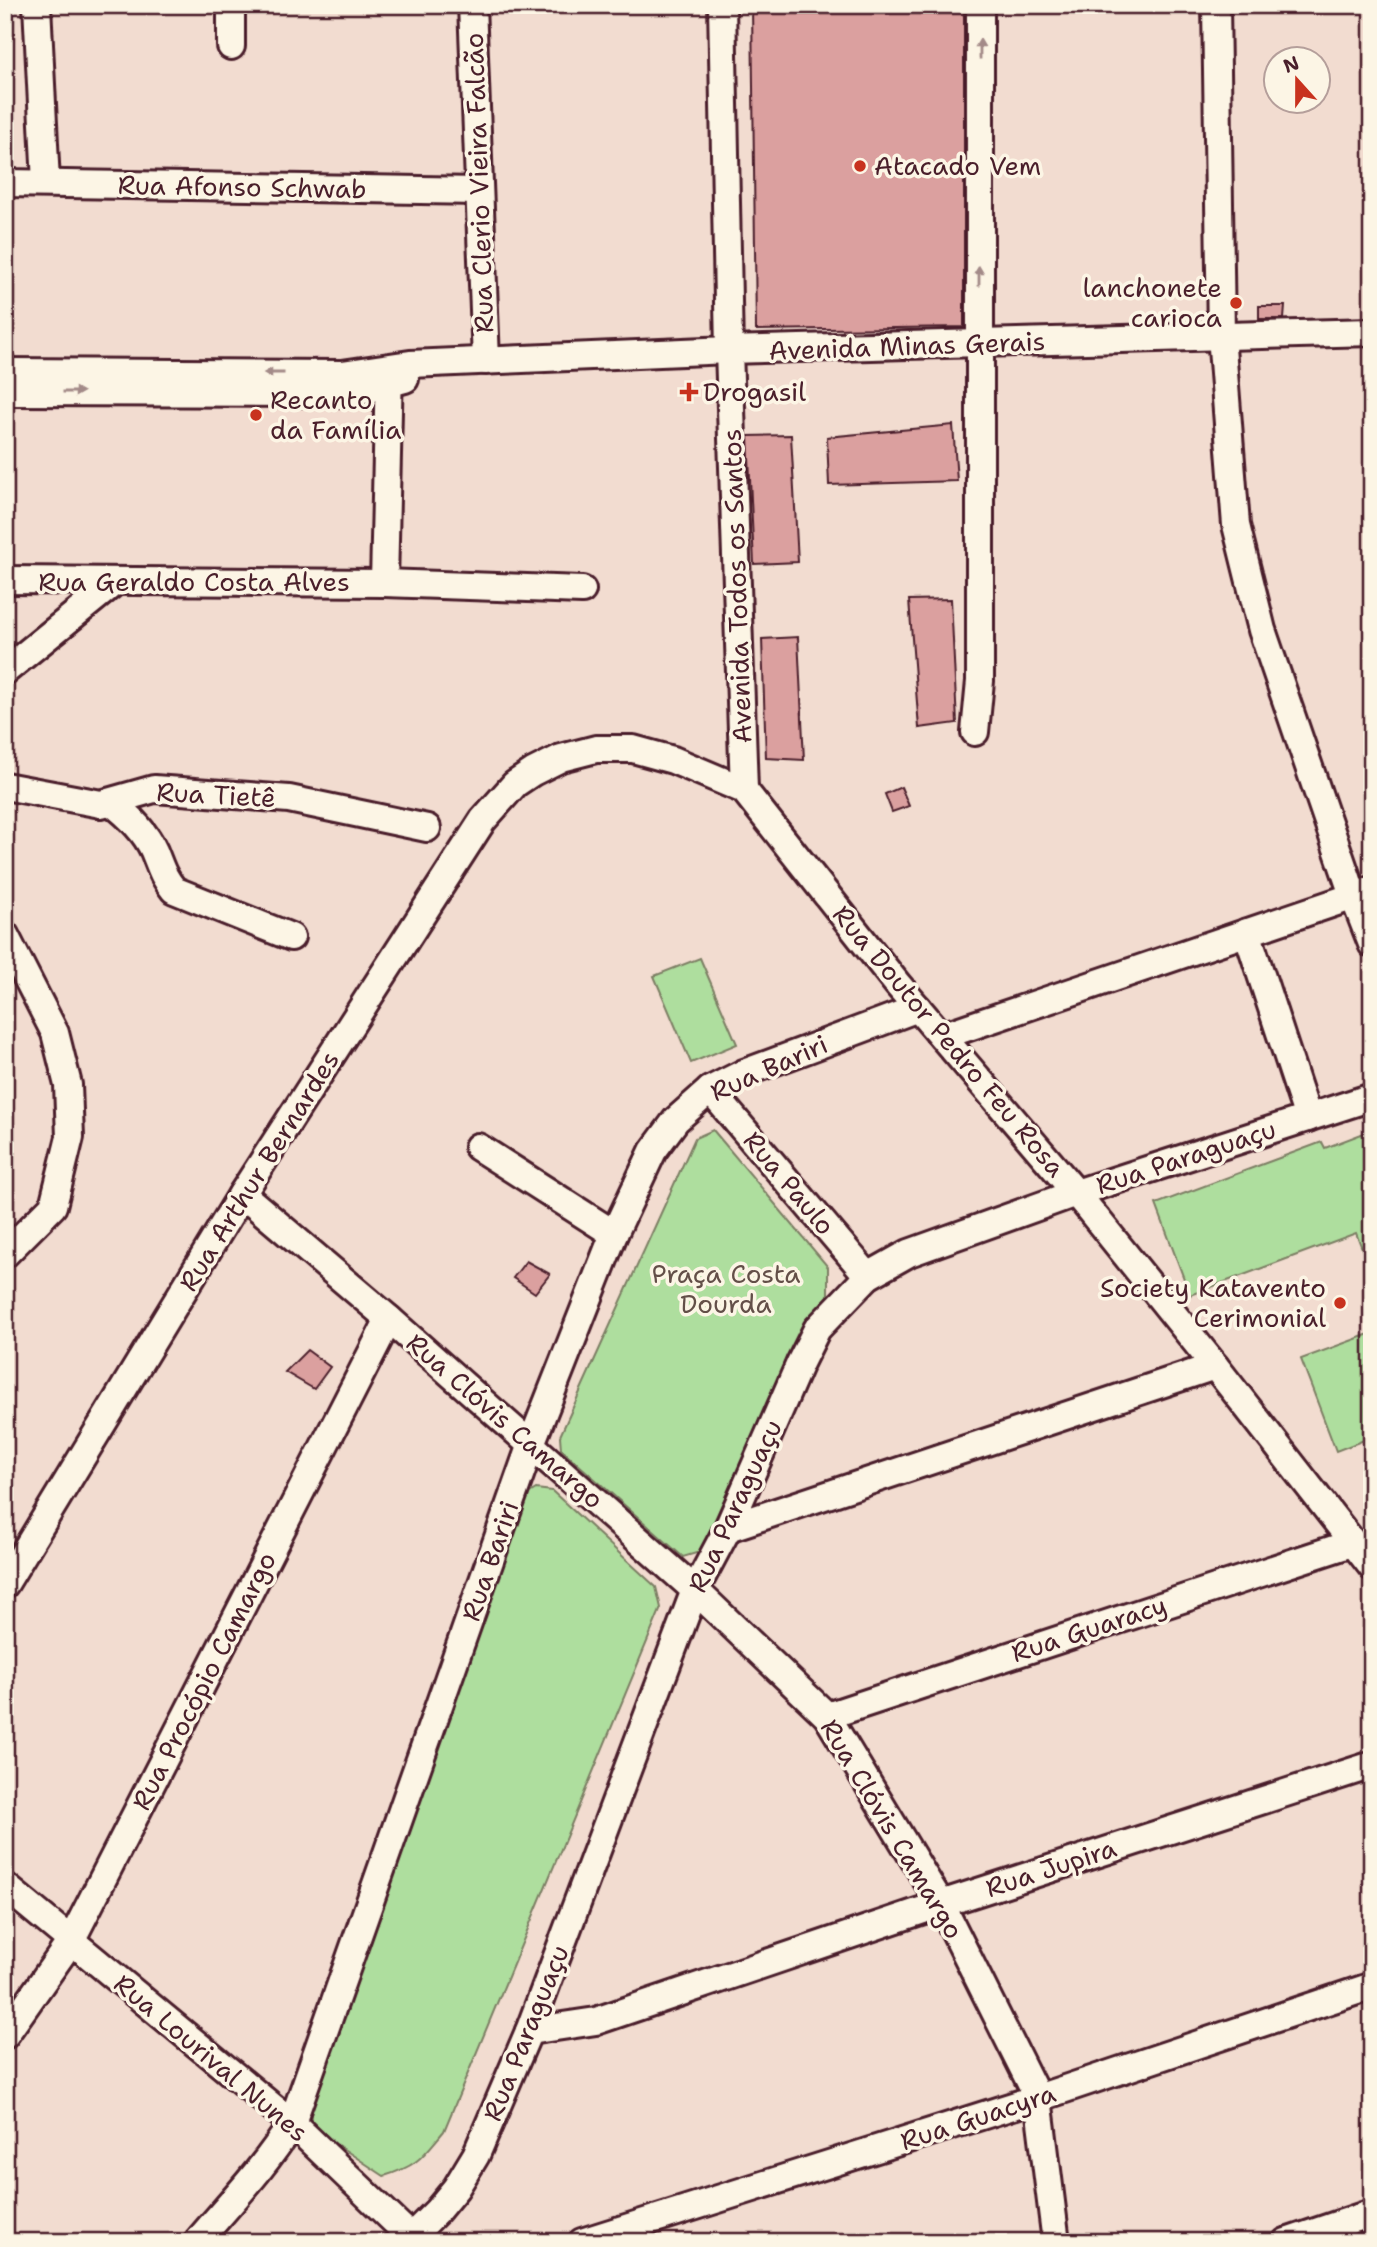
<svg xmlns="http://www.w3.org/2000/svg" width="1377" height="2247" font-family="'Shantell Sans',sans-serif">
<rect width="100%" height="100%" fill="#f2dcd0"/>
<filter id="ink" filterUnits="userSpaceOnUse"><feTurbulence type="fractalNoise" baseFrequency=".0143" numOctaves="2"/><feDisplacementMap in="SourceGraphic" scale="14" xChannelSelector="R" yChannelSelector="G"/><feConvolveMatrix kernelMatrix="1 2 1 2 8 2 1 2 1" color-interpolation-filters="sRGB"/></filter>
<g filter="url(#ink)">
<!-- green -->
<g fill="#aede9e" stroke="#7c7e64" stroke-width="2">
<polygon points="700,958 737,1044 691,1063 654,976"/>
<polygon points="713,1130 828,1267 828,1296 793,1350 700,1552 683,1557 561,1449 560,1436 695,1138"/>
<polygon points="1372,1130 1372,1274 1356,1233 1190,1295 1156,1204 1322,1142 1325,1148"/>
<polygon points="1372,1333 1372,1437 1336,1451 1301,1359"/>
<path d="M536 1489 552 1491 656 1587 661 1608 444 2131C422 2157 418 2166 384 2176L321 2134 311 2120 309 2097 520 1499Z"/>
</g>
<!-- building -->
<g fill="#dba09f" stroke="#4a1f2b" stroke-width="2">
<polygon points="752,5 964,5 964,327 756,330"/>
<polygon points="1259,306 1285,306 1284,319 1259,319"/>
<polygon points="953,425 957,481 829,485 827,437"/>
<polygon points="791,435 798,562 754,564 748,436"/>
<polygon points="951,599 957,723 919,728 909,600"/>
<polygon points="798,637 804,760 766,758 762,639"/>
<polygon points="901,787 909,806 892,812 885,794"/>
<polygon points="526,1261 550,1274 535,1293 513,1278"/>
<polygon points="307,1350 330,1367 314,1389 285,1372"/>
</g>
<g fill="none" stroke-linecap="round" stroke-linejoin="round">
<defs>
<g id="minor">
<polyline points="37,5 46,183"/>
<polyline points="472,5 486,361"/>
<polyline points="722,5 729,350 744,790"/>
<polyline points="1216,5 1221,335 1236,525 1262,630 1353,895 1372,944"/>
<polyline points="231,46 231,5"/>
<polyline points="5,183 479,191"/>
<polyline points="5,372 342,374 410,364 729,350 1372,332"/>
<polyline points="5,392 344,393 363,390 405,379"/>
<polyline points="5,580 384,583 582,590"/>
<polyline points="384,583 389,368"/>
<polyline points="5,671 116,581"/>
<polyline points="975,732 980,681 980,5"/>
<polyline points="5,786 101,804 154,789 289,799 427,828"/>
<path d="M111 802C128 815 145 831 154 851 161 868 162 875 174 890L291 937"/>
<polyline points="1247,932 1308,1118"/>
<polyline points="5,935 55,1033 68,1085 70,1137 53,1206 5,1254"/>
<polyline points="942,1036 1372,890"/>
<polyline points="710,1090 868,1276"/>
<polyline points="478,1147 614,1234"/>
<polyline points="242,1194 389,1319 695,1590 827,1716 941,1904 1038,2098 1056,2242"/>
<polyline points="728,1528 1215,1366"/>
<polyline points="5,1584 242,1194 483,820 515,784 533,772 561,758 596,749 633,749 673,760 744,790 898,985 1076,1193 1215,1366 1372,1567"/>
<polyline points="827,1716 1352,1543"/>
<polyline points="5,1886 292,2123 411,2237 414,2242"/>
<polyline points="529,2031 596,2021 941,1904 1372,1765"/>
<polyline points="5,2035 71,1941 389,1319"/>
<polyline points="411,2237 437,2211 456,2188 476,2155 529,2031 695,1590 728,1528 800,1363 817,1329 868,1276 909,1253 1076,1193 1372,1097"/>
<path d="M197 2242C230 2203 265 2167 292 2123L531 1444 614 1234 653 1151 676 1120 710 1090 744 1073 918 1008"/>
<polyline points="582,2242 1038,2098 1372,1986"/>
<polyline points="1286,2242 1372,2213"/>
</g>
</defs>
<!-- minor casing -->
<use href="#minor" stroke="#4a1f2b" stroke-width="32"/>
<!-- minor -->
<use href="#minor" stroke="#fcf5e5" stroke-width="26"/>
</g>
<!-- one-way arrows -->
<defs><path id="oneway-solid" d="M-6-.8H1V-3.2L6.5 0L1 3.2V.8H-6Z" transform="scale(1.75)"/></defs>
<g fill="#a38a88">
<use href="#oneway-solid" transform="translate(980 49) rotate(-90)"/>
<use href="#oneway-solid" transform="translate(979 276) rotate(-90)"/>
<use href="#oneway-solid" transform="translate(274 373) rotate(-180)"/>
<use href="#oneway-solid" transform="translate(73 392)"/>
</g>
</g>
<!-- markers -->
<g fill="#c8321e" stroke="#fcf5e5" stroke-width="2.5">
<circle cx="860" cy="166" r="7"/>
<circle cx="1236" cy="303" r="7"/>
<path d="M685.5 381.5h7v7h7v7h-7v7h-7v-7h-7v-7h7z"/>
<circle cx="256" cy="415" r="7"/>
<circle cx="1340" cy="1303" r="7"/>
</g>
<g text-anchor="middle" stroke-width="7" stroke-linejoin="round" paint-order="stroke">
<!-- poi labels -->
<g font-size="26" fill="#4a1f2b" stroke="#fcf5e5" text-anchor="start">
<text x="874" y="175">Atacado Vem</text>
<text x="1222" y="297" text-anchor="end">lanchonete<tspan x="1222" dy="30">carioca</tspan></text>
<text x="703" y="401">Drogasil</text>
<text x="270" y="409">Recanto<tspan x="270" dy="30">da Família</tspan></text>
<text x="1326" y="1297" text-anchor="end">Society Katavento<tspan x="1326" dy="30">Cerimonial</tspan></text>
</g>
<!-- street labels -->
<g font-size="26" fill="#4a1f2b" stroke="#fcf5e5">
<text transform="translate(479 183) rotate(-92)" y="9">Rua Clerio Vieira Falcão</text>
<text transform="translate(242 187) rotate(1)" y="9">Rua Afonso Schwab</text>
<text transform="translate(907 346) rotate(-2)" y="9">Avenida Minas Gerais</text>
<text x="194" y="591">Rua Geraldo Costa Alves</text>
<text transform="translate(737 586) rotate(-92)" y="9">Avenida Todos os Santos</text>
<text transform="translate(216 795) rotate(3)" y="9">Rua Tietê</text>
<text transform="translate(949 1041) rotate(50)" y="9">Rua Doutor Pedro Feu Rosa</text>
<text transform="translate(769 1068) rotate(-24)" y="9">Rua Bariri</text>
<text transform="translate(1186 1157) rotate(-18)" y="9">Rua Paraguaçu</text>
<text transform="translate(259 1171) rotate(-58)" y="9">Rua Arthur Bernardes</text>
<text transform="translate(789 1183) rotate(50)" y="9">Rua Paulo</text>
<text transform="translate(505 1421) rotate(41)" y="9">Rua Clóvis Camargo</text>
<text transform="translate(735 1506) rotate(-65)" y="9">Rua Paraguaçu</text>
<text transform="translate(490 1561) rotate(-71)" y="9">Rua Bariri</text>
<text transform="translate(1089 1629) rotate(-18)" y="9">Rua Guaracy</text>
<text transform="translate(204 1681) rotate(-63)" y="9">Rua Procópio Camargo</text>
<text transform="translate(892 1829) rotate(59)" y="9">Rua Clóvis Camargo</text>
<text transform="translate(1051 1868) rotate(-18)" y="9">Rua Jupira</text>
<text transform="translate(526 2033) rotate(-68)" y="9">Rua Paraguaçu</text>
<text transform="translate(211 2058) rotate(40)" y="9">Rua Lourival Nunes</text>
<text transform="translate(978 2117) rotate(-18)" y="9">Rua Guacyra</text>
</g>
<!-- park labels -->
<g font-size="26" fill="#634f48" stroke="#fcf5e5">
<text x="726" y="1283">Praça Costa<tspan x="726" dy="30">Dourda</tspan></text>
</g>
</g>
<!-- margin -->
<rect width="1377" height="2247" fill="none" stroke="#fcf5e5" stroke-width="28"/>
<rect x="14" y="14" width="1349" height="2219" fill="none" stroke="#4a1f2b" stroke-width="2.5" filter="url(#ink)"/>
<!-- north arrow -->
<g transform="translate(1297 80) rotate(339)"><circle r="33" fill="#fcf5e5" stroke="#b59f9b" stroke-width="2"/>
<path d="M0-5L12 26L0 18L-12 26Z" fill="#c8321e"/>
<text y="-10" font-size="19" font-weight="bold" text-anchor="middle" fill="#4a1f2b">N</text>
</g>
</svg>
